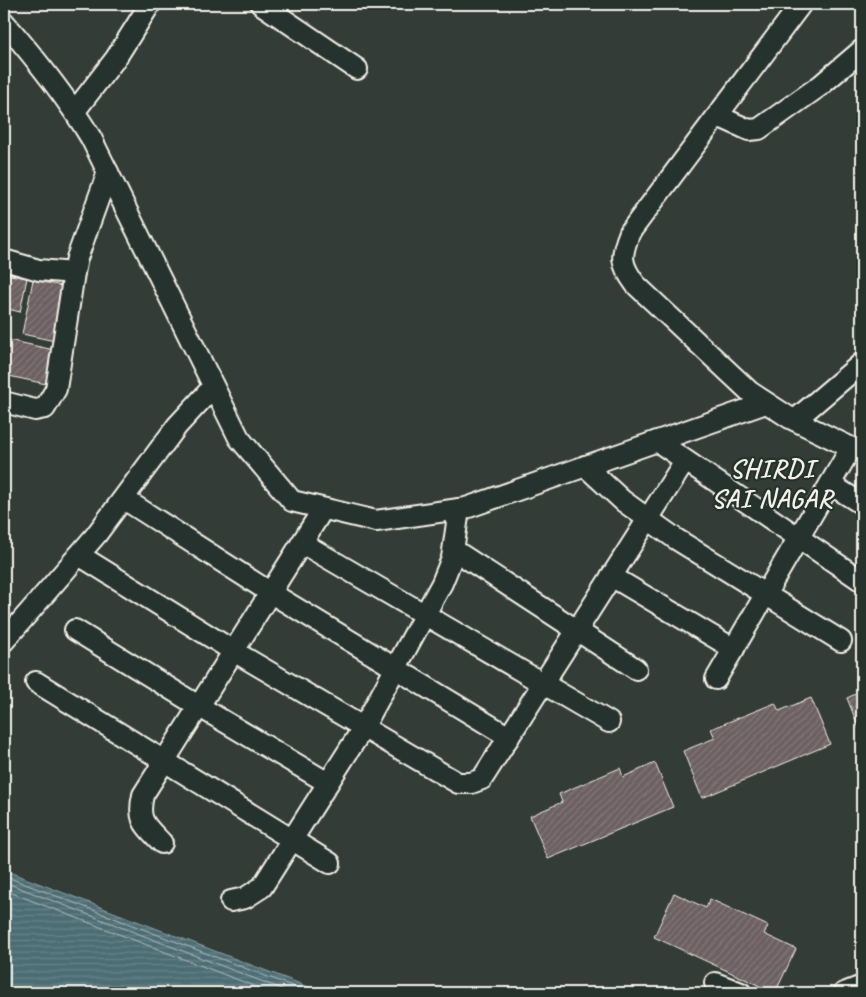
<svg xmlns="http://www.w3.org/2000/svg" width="866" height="997" font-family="Caveat,sans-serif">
<defs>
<pattern id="water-rules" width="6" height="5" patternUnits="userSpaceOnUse" patternTransform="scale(1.25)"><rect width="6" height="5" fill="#4e6d75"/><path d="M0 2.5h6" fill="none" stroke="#688289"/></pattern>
<pattern id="building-hatch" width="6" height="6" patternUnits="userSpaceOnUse" patternTransform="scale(1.25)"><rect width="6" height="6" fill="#6c6063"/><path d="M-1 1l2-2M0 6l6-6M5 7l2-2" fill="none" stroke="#827779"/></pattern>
</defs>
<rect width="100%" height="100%" fill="#343c38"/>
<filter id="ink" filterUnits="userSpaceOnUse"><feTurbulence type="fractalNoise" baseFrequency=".02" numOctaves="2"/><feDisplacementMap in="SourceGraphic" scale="10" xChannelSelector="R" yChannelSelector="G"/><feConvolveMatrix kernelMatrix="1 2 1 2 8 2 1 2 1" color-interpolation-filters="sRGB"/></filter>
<g filter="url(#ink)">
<!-- water -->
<polygon fill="url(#water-rules)" stroke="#90a2a3" points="4,870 324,993 4,993"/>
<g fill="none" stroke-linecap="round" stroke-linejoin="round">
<!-- shore -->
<g stroke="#b2bcba" stroke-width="1">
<polyline points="4,876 310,993"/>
<polyline points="4,882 292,993"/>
<polyline points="4,890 272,993"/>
</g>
</g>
<!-- building -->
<g fill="url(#building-hatch)" stroke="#f4f1e8">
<polygon points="4,274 27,278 20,312 4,308"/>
<polygon points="33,280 67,287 55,341 22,334"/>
<polygon points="4,339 54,350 46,384 4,375"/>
<polygon points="862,691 862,736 847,698"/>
<polygon points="811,698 830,744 702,798 683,751 715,738 711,729 775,703 779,711"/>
<polygon points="655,763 673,807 548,859 530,816 562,802 559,794 620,768 623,777"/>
<polygon points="674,893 706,908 710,899 768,926 764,934 796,949 775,993 654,937"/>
</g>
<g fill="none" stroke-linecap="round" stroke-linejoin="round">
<defs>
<g id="minor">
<polyline points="261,4 357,69"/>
<path d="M801 4 630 232C620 256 620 264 636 285L750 392 790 418 862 453"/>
<path d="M4 22C36 59 66 96 91 138L239 438 292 501 376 521 466 508 766 403"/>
<polyline points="75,111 116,58 150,4"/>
<polyline points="718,116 749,130 759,129 821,85 862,50"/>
<polyline points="4,260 39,270 74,273 77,258 108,172"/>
<polyline points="4,402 35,410 45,408 56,389 74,273"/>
<polyline points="795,420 862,363"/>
<polyline points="657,441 862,581"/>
<polyline points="585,466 623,501 676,539 841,641"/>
<polyline points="830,484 862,504"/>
<polyline points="124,499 271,593 509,737"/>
<polyline points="302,543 609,722"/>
<polyline points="454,550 636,669"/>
<polyline points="79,555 235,652 458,783 471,783 482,779 685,461"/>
<polyline points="611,576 734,649"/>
<polyline points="75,630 200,707 328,783"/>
<polyline points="4,641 96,535 177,426 213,387"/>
<polyline points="716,679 851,448"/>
<polyline points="36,682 330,863"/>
<path d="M162 843C145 825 137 821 143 795L323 509"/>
<polyline points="231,901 245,898 262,887 363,728 442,583 452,558 459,509"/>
<polyline points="715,983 741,993"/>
<polyline points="844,993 862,986"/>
</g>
</defs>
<!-- minor casing -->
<use href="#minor" stroke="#f4f1e8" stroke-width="24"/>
<!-- minor -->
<use href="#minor" stroke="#26332d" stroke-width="20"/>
</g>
</g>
<g text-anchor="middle" stroke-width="4.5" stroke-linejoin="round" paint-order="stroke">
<!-- district labels -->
<g font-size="26" font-weight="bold" letter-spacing="1" fill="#f4f1e8" stroke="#26332d">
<text x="772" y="477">SHIRDI<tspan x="772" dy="30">SAI NAGAR</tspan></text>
</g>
</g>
<!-- margin -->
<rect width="866" height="997" fill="none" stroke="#26332d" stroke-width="20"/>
<rect x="10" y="10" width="846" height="977" fill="none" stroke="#f4f1e8" stroke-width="2" filter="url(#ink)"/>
</svg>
